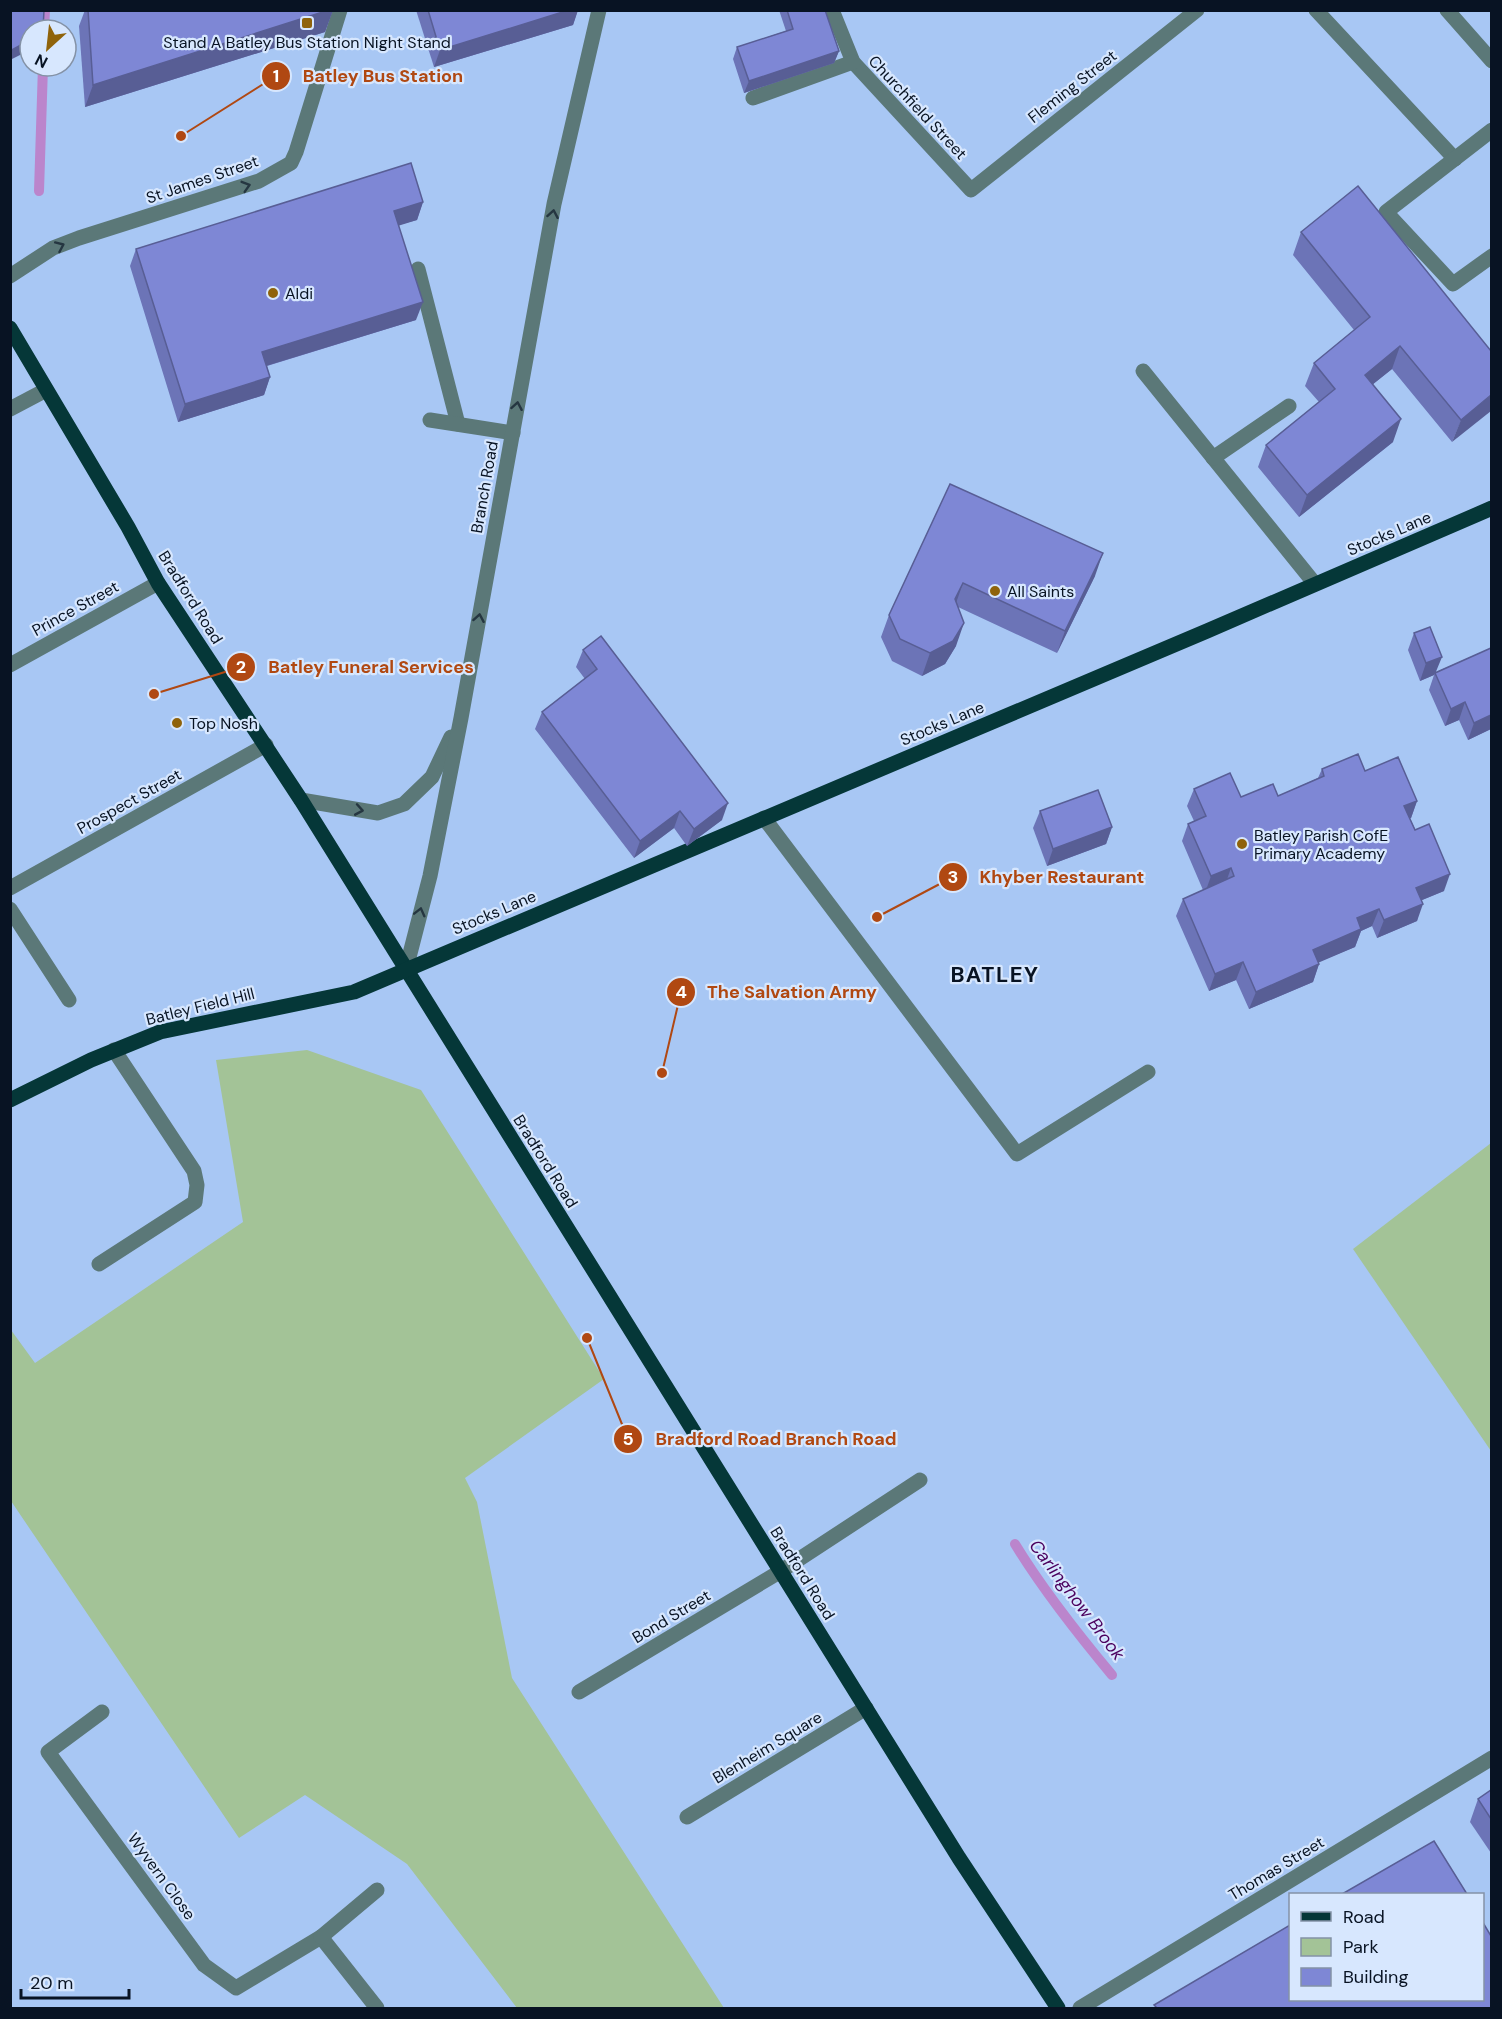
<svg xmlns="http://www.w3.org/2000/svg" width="1502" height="2019" font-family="'DM Sans',sans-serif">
<rect width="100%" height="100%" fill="#a8c7f4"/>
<!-- green -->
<g fill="#a3c397">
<polygon points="307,1050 421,1090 604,1379 465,1478 477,1502 512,1678 724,2008 517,2008 407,1864 305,1795 239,1838 11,1501 11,1330 35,1363 243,1222 216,1060"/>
<polygon points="1491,1143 1491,1451 1353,1249"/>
</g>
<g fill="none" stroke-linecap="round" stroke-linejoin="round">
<!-- stream -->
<g stroke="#bb85cc" stroke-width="10">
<polyline points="44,30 45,10"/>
<polyline points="39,191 43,66"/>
<path d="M1015 1544C1043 1590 1077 1633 1112 1675"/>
</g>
<!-- minor -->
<g stroke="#5b7878" stroke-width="15">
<polyline points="832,10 853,62 971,190 1197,10"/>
<polyline points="1316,10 1455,159"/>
<polyline points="1447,10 1492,61"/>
<polyline points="753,98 853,62"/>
<polyline points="1492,130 1386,212 1453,284 1492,256"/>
<polyline points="418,269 458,424"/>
<polyline points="10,276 53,248 79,238 259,181 291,163 296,152 340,10"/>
<polyline points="1143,371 1315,584"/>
<polyline points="10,409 46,390"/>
<polyline points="430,420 513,433"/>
<polyline points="1213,458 1289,406"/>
<polyline points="10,665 158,583"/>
<polyline points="301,800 378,813 404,804 432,777 451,737"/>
<polyline points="764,818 1017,1154 1148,1072"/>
<polyline points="10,888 266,745"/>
<polyline points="10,909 69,1000"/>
<polyline points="406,969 430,876 461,718 554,204 599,10"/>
<polyline points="99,1264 195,1202 197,1185 194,1171 114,1050"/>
<polyline points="579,1692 781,1571 920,1480"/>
<polyline points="102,1712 48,1752 204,1965 236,1988 321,1937 377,2008"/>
<polyline points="687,1817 866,1708"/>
<polyline points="321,1937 377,1890"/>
<polyline points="1080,2008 1492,1758"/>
</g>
<!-- major -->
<g stroke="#053738" stroke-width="15">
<polyline points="10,328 128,527 158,583 301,800 959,1858 1058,2008"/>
<polyline points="10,1100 91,1060 160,1032 354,992 1207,631 1492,508"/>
</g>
</g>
<!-- wall -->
<g fill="#6c74b7">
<polygon points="85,10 333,10 325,32 85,107 79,26"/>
<polygon points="416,10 578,10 573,25 434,67"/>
<polygon points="779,10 825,10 839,51 834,63 744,93 733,59 737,47 786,31"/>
<polygon points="423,202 417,220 398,225 416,320 267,366 270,377 264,395 178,422 130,266 136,249"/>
<polygon points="1301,232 1491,351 1452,442 1392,369 1373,384 1393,442 1299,517 1258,467 1266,445 1319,402 1305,386 1314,363 1354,330 1293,255"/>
<polygon points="950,484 1095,576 1057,653 958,607 956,646 945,664 922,676 892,661 881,637 889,615"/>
<polygon points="1414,633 1436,672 1491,648 1491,729 1468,740 1459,720 1445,726 1429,690 1434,675 1420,681 1408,650"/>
<polygon points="583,650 722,820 687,846 674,828 634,858 535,729 542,712 585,679 576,667"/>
<polygon points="1322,769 1365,771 1417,801 1411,818 1410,818 1444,891 1422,900 1417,921 1377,938 1372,926 1361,931 1355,947 1318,962 1319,964 1313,982 1249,1009 1236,980 1209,991 1176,916 1183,899 1203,890 1182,841 1188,824 1194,821 1187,806 1194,789 1241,797 1278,796 1318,778"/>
<polygon points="1040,811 1112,827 1106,844 1047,866 1033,828"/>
<polygon points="1491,1790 1491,1853 1470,1822 1478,1799"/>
</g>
<!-- shaded-wall -->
<g fill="#585e95">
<polygon points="329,10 333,10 325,32 85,107 93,85"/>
<polygon points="569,10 578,10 573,25 434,67 440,50"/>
<polygon points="30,40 30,50 10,60 10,51"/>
<polygon points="839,51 834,63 744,93 749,81"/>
<polygon points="423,202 417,220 388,229 394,211"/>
<polygon points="423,302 416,320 256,369 262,352"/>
<polygon points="1400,346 1392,369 1357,397 1365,375"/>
<polygon points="270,377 264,395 178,422 185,404"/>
<polygon points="1491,395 1491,411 1452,442 1461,420"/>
<polygon points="1401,419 1393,442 1299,517 1307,495"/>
<polygon points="1103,553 1095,576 1057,653 1065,631"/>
<polygon points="963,583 955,606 955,599"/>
<polygon points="964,623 956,646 945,664 922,676 930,653"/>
<polygon points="1442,657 1435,674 1435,673 1434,675 1420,681 1426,663"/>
<polygon points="1465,702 1459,720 1445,726 1451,709"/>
<polygon points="1491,715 1491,729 1468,740 1474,723"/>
<polygon points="1417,801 1411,818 1398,823 1404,806"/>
<polygon points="728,803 722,820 687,846 694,829"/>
<polygon points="680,811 674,828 634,858 640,841"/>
<polygon points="1112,827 1106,844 1047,866 1053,849"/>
<polygon points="1231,868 1225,885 1205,893 1211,876"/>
<polygon points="1450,874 1444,891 1410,905 1416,888"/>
<polygon points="1423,904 1417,921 1377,938 1384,920"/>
<polygon points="1379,909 1372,926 1361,931 1355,947 1306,968 1313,950 1357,918"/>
<polygon points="1243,962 1236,980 1209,991 1215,974"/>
<polygon points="1319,964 1313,982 1249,1009 1256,992"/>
</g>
<!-- building -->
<g fill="#7e87d5" stroke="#585e95" stroke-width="1.5">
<polygon points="10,10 44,10 43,30 30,30 30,40 10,51"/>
<polygon points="88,10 329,10 93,85"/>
<polygon points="428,10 569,10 440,50"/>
<polygon points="787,10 825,10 839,51 749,81 737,47 793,29"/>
<polygon points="411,163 423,202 394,211 423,302 262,352 270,377 185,404 136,249"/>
<polygon points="1358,186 1491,351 1491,395 1461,420 1400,346 1365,375 1401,419 1307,495 1266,445 1335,389 1314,363 1370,317 1301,232"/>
<polygon points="950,484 1103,553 1065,631 963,583 955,599 964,623 953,641 930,653 900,639 889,615"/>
<polygon points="1430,627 1442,657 1426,663 1414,633"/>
<polygon points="601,636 728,803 694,829 680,811 640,841 542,712 597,669 583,650"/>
<polygon points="1491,648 1491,715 1474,723 1465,702 1451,709 1435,673"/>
<polygon points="1358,754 1365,771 1398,757 1417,801 1404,806 1415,830 1429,824 1450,874 1416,888 1423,904 1384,920 1379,909 1357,918 1361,929 1313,950 1319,964 1256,992 1243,962 1215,974 1183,899 1234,876 1231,868 1211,876 1188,824 1206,816 1194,789 1230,773 1241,797 1273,784 1278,796 1324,776 1322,769"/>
<polygon points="1098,790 1112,827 1053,849 1040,811"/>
<polygon points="1491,1790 1491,1819 1478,1799"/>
<polygon points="1434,1841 1467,1894 1342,1894"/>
<polygon points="1482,1921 1491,1936 1491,2008 1157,2008 1154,2005 1290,1925 1290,2000 1482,2000"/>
</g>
<!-- one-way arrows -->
<defs><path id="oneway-chevron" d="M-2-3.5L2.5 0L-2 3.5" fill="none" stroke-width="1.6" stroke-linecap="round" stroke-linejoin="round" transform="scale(1.5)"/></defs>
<g stroke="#253641">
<use href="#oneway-chevron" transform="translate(246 186) rotate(-17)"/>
<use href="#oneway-chevron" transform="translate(553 214) rotate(-80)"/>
<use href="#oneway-chevron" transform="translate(60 246) rotate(-24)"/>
<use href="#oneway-chevron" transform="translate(517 406) rotate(-80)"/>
<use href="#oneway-chevron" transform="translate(479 618) rotate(-80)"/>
<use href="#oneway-chevron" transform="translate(359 810) rotate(10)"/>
<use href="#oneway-chevron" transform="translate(420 912) rotate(-76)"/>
</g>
<!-- markers -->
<g fill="#8f630b" stroke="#d7e7fe" stroke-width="2">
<rect x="301" y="17" width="12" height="12" rx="3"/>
<circle cx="273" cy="293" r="6"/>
<circle cx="995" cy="591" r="6"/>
<circle cx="177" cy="723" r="6"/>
<circle cx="1242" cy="844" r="6"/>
</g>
<g text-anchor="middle" stroke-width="4.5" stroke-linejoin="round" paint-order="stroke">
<!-- poi labels -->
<g font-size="16" fill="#081323" stroke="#d7e7fe" text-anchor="start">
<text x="307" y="48" text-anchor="middle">Stand A Batley Bus Station Night Stand</text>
<text x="285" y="299">Aldi</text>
<text x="1007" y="597">All Saints</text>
<text x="189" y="729">Top Nosh</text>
<text x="1254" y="841">Batley Parish CofE<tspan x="1254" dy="18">Primary Academy</tspan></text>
</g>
<!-- street labels -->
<g font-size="16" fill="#081323" stroke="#d7e7fe">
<text transform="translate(1072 86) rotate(-38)" y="6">Fleming Street</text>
<text transform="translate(918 107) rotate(47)" y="6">Churchfield Street</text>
<text transform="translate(202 179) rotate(-19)" y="6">St James Street</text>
<text transform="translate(484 487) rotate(-80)" y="6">Branch Road</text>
<text transform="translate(1389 533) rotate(-23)" y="6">Stocks Lane</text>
<text transform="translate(191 597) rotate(58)" y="6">Bradford Road</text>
<text transform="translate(75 608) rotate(-29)" y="6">Prince Street</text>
<text transform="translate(942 723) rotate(-23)" y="6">Stocks Lane</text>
<text transform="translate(129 801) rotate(-29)" y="6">Prospect Street</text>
<text transform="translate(494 912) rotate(-23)" y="6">Stocks Lane</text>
<text transform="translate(200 1006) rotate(-14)" y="6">Batley Field Hill</text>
<text transform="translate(546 1161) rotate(58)" y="6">Bradford Road</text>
<text transform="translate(803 1573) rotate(58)" y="6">Bradford Road</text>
<text transform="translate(671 1616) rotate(-31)" y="6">Bond Street</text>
<text transform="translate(767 1747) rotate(-31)" y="6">Blenheim Square</text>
<text transform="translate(1276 1868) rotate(-31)" y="6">Thomas Street</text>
<text transform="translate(162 1876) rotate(54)" y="6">Wyvern Close</text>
</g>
<!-- water labels -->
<g font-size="18" font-style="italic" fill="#4b015e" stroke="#d7e7fe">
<text transform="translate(1077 1600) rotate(53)" y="6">Carlinghow Brook</text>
</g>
<!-- district labels -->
<g font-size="22" font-weight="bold" letter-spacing="1.5" fill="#081323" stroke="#d7e7fe">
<text x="995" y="982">BATLEY</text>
</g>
</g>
<!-- callouts -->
<path fill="none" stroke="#b04812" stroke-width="2" d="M181 136L276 76M154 694L241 667M877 917L953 877M662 1073L681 992M587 1338L628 1439"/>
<g fill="#b04812" stroke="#d7e7fe" stroke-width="2">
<circle cx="181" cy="136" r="6"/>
<circle cx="154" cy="694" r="6"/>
<circle cx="877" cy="917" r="6"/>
<circle cx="662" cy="1073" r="6"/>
<circle cx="587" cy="1338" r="6"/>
<circle cx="276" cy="76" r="15"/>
<circle cx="241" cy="667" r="15"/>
<circle cx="953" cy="877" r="15"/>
<circle cx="681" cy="992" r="15"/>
<circle cx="628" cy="1439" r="15"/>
</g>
<g font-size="18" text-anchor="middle" font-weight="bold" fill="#fff">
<text x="276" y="82">1</text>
<text x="241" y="673">2</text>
<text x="953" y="883">3</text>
<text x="681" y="998">4</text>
<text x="628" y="1445">5</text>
</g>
<g font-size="18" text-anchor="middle" font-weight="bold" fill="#b04812" stroke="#d7e7fe" stroke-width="4.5" stroke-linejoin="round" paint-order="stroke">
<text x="383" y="82">Batley Bus Station</text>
<text x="371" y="673">Batley Funeral Services</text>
<text x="1062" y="883">Khyber Restaurant</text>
<text x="792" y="998">The Salvation Army</text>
<text x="776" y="1445">Bradford Road Branch Road</text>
</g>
<!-- border -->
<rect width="1502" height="2019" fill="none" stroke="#081323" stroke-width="24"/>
<!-- legend -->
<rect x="1289" y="1893" width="195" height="108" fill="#d7e7fe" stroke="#8492a6" stroke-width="1.5"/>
<rect x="1301" y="1912" width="30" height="9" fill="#053738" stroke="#8492a6" stroke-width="1.5"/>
<text x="1343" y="1923" font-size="18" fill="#081323">Road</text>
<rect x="1301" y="1938" width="30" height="18" fill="#a3c397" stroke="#8492a6" stroke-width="1.5"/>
<text x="1343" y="1953" font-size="18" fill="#081323">Park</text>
<rect x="1301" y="1968" width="30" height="18" fill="#7e87d5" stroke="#8492a6" stroke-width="1.5"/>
<text x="1343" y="1983" font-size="18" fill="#081323">Building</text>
<!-- north arrow -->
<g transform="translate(48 48) rotate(207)"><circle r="28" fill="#d7e7fe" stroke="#8492a6" stroke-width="1.5"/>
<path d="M0-4.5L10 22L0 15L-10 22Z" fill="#8f630b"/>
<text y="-9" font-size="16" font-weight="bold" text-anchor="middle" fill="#081323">N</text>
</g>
<!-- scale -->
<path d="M21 1989v9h108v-9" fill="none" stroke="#081323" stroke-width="3"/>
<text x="30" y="1989" font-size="18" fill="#081323" stroke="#d7e7fe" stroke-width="4.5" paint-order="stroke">20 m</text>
</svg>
